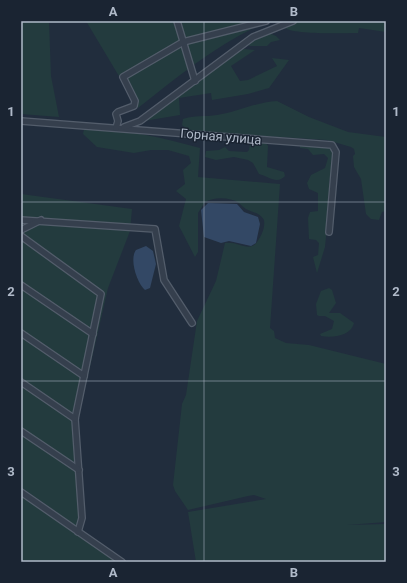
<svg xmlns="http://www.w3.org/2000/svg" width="407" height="583" font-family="Roboto,sans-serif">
<rect width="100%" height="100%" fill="#212d3d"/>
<!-- green -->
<g fill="#233b3e">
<polygon points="21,21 49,21 51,76 59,117 21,114"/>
<path d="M86 21H269C221 41 179 76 138 108Z"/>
<path d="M299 21H386V32L359 28 358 33C343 33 296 35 285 28Z"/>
<polygon points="269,33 276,36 280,40 271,42 267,46 249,46 250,43"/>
<polygon points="244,49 255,50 231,66 240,81 248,80 277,66 272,58 289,60 269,88 248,94 212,100 211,93 179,98 180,115 144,121 240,50"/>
<path d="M277 101 309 117 348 132 386 137V211L382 212 379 220 371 219 366 214 361 179 354 167 353 156 355 154 354 149 351 147 327 140 189 131 182 125 183 119C194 115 205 117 217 115 238 112 256 102 277 101Z"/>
<path d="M84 129C124 128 163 138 200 148L198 177 280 184 270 328 274 331 275 338 286 343 309 345 386 364V522L347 525 386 524V562H196L188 512 266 499 254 495 248 496 188 510 175 491 173 485 182 404 186 395 197 321 216 281 225 243C240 241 250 255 259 239 263 232 265 227 264 220 259 212 253 213 246 209 243 207 241 205 239 203 230 197 214 197 205 202L198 213V252L195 257 179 226 186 199 176 191 185 184 183 170 191 163 189 156 168 150H151L134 153 97 147 83 134Z"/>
<path d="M234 140 266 143 268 146 267 167 284 172 285 176C277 185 268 176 259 174L253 163 248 160 234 157 216 160 205 157 206 151 219 150 225 147 229 151 247 152 249 150 250 144Z"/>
<path d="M300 144 331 148C337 157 333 174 329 182L331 187 325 247 317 273 313 257 318 255 319 243 316 240 309 239 308 218 310 212 318 211V193L309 189 307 183 311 175 325 168 328 158 324 154 313 155 308 149 300 148Z"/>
<polygon points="21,194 132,209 130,231 108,288 78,419 83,531 21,487"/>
<path d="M329 288 332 290 336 303 329 313H340L354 323C351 336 333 338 321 336L320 334 332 329 334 321 325 316H319L317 315 316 304 321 291Z"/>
<polygon points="21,495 118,562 21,562"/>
</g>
<!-- water -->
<g fill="#334865">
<polygon points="208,203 237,204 244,212 258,217 260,224 256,243 251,246 229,241 221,243 204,237 201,210"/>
<path d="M146 246 153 251 156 264 150 288 145 290C137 283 129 259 136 250Z"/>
</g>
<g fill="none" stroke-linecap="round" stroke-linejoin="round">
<defs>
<g id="minor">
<polyline points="177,21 195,81"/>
<polyline points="21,121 332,145 336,152 329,232"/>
<polyline points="124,127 140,121 253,37 293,21"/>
<polyline points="116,128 118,121 116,114 118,112 134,106 135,101 123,77 183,42 266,21"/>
<polyline points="21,220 155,229 164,280 192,323"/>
<polyline points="21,230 41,220"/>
<polyline points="21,236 101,294 75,419 82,518 78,532"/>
<polyline points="21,285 93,334"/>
<polyline points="21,333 84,376"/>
<polyline points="21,382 75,419"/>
<polyline points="21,431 79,470"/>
<polyline points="21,492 122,562"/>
</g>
</defs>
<!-- minor casing -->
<use href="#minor" stroke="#535d6b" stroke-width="8"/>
<!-- minor -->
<use href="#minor" stroke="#353f4d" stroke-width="5.5"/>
</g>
<!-- grid -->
<path fill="none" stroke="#b0bac9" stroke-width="1" stroke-opacity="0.55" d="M204 21V562M21 202H386M21 381H386"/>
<g text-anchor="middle" stroke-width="3" stroke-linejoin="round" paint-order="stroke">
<!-- street labels -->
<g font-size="13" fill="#b0bac9" stroke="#1a2432">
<text transform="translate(221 136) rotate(5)" y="5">Горная улица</text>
</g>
</g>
<!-- border -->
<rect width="407" height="583" fill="none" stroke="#1a2432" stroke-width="44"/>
<rect x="22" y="22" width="363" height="539" fill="none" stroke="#b0bac9" stroke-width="1.5"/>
<g font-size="13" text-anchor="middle" font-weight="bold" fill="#b0bac9">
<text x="113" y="16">A</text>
<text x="294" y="16">B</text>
<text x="11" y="116">1</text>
<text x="396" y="116">1</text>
<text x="11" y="296">2</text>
<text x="396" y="296">2</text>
<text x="11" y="476">3</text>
<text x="396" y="476">3</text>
<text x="113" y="577">A</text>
<text x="294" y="577">B</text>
</g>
</svg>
